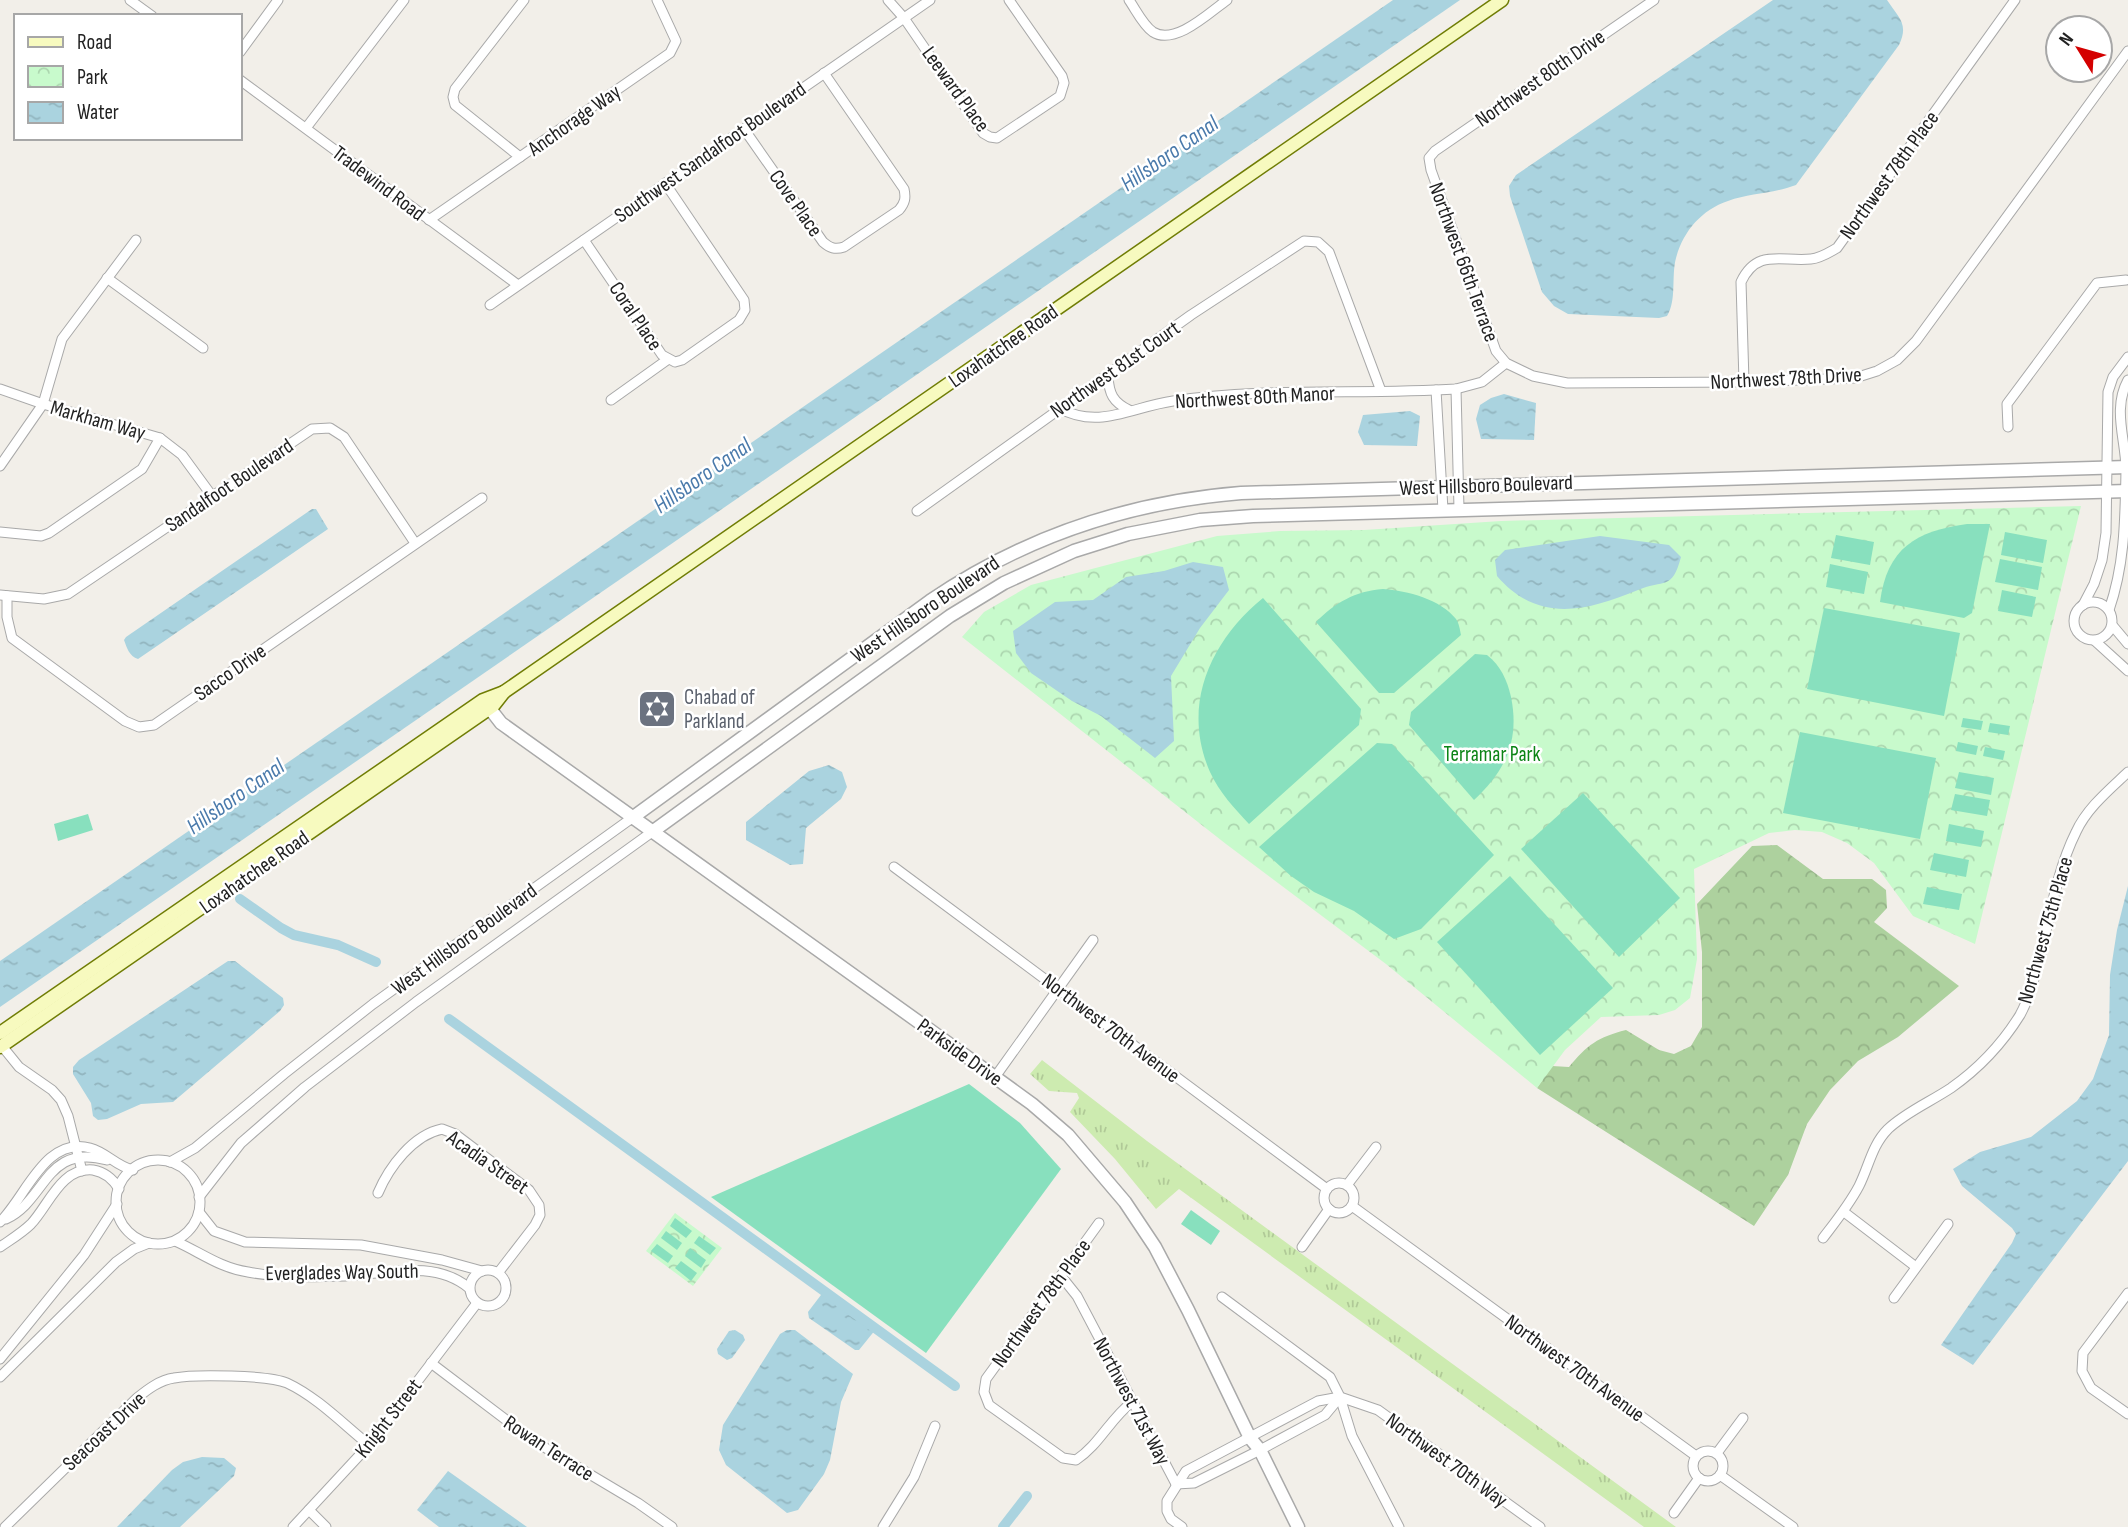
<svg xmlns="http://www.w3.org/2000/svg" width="2128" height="1527" font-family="'Sofia Sans Condensed',sans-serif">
<defs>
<pattern id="grass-tufts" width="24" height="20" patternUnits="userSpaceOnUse" patternTransform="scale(1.75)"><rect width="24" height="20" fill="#cdebb0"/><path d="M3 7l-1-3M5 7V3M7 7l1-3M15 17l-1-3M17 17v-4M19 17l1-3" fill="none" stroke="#b0c997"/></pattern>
<pattern id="forest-crowns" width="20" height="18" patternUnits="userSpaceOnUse" patternTransform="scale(1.75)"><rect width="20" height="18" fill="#add19e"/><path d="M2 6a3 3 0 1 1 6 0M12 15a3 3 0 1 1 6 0" fill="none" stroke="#95b388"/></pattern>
<pattern id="park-crowns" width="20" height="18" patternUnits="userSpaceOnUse" patternTransform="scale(1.75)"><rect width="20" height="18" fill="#c8facc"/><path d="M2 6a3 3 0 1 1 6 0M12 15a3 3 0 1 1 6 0" fill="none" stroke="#acd6af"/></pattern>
<pattern id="water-ripples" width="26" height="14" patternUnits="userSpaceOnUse" patternTransform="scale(1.75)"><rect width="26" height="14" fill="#aad3df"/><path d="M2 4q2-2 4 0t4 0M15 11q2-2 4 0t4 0" fill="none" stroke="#92b5bf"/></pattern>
</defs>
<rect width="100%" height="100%" fill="#f2efe9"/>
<!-- grass -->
<polygon fill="url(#grass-tufts)" points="1042,1060 1147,1141 1676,1527 1644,1527 1179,1189 1156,1209 1115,1159 1070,1112 1079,1098 1077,1093 1049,1091 1030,1074"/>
<!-- forest -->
<path fill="url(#forest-crowns)" d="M1777 845 1823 879H1872L1886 890 1887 908 1874 922 1959 986 1898 1037 1858 1061 1830 1090 1807 1124 1788 1175 1754 1226 1537 1088 1552 1066 1569 1067C1587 1045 1598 1037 1626 1030L1659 1050 1674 1054 1691 1046 1702 1027V952L1697 904 1752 846Z"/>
<!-- park -->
<g fill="url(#park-crowns)">
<polygon points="2081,506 1975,944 1913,916 1874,863 1847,843 1822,832 1795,830 1769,833 1694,869 1697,959 1690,998 1675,1010 1659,1015 1601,1017 1565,1050 1537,1088 1386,964 1226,844 962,637 984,612 1031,585 1217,536 1280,531 1364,530 1501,521"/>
<polygon points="675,1213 722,1248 693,1286 646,1251"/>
</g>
<!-- pitch -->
<g fill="#88e0be">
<path d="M1967 524H1990L1972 613 1964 618 1880 602C1887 548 1916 531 1967 524Z"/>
<polygon points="2005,532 2047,540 2043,563 2001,555"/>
<polygon points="1836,535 1874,542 1870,565 1831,558"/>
<polygon points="2000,559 2042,567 2038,590 1995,582"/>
<polygon points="1830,564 1868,572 1864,594 1826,587"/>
<path d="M1383 589C1408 591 1440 599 1456 619 1459 623 1460 630 1461 635L1394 693H1379L1316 622C1335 603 1355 591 1383 589Z"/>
<polygon points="2002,590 2036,597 2032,617 1998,611"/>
<path d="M1263 598 1361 709 1359 725 1249 824C1235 809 1219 792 1210 772 1181 706 1210 641 1263 598Z"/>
<polygon points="1824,608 1960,633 1944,716 1807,689"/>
<path d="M1475 654 1487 655C1501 666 1507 680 1511 697 1520 741 1505 771 1474 800L1409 725 1411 712Z"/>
<polygon points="1963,718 1983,721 1981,730 1961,727"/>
<polygon points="1990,723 2010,726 2008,735 1988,732"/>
<polygon points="1800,732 1936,758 1920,839 1783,813"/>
<polygon points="1958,742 1978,746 1976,755 1956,751"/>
<polygon points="1377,743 1392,744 1494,855 1421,929 1394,939 1354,911 1314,892 1291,876 1259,847"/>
<polygon points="1985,747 2005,751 2003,760 1983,756"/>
<polygon points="1959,772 1994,778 1991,795 1955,788"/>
<polygon points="1583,793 1680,898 1619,957 1521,849"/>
<polygon points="1955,794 1990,800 1987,816 1951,810"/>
<polygon points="88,814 93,830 58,841 54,824"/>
<polygon points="1949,824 1984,831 1981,847 1946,841"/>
<polygon points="1934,853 1969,860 1966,877 1930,870"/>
<polygon points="1510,876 1613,988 1540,1055 1437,942"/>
<polygon points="1927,887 1962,894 1959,910 1923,904"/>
<polygon points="969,1084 1020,1123 1061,1169 926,1353 711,1197"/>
<polygon points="1191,1210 1220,1231 1211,1245 1181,1224"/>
<polygon points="675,1218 692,1231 686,1238 670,1226"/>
<polygon points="666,1231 682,1243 677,1250 661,1238"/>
<polygon points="699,1236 716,1248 710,1255 694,1243"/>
<polygon points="657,1244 673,1256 668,1263 651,1251"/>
<polygon points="690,1248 706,1260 701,1268 685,1256"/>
<polygon points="681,1261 697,1273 691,1281 675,1268"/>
</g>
<!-- water -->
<g fill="url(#water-ripples)">
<polygon points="1393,0 1460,0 0,1007 0,961"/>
<path d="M1773 0H1887C1899 18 1909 24 1899 45L1796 185C1772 194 1750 193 1728 201 1701 210 1683 232 1676 258 1671 277 1677 300 1667 316L1659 318 1568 314 1554 306 1542 292 1510 196 1509 186 1516 175Z"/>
<polygon points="1504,394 1536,403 1534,440 1481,439 1476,419 1480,405 1491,398"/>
<polygon points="1410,411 1420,416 1417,446 1364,445 1358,432 1363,415"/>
<path d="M312 509H316L328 529 138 659C129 656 127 648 124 640L126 637Z"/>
<path d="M1600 536 1669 545 1681 557C1672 591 1664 579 1638 590 1587 611 1538 624 1497 576L1495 560 1505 550Z"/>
<polygon points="1193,562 1223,567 1229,590 1200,628 1171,676 1174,741 1155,758 1101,716 1072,701 1031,673 1016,653 1013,631 1055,602 1093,600 1126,577 1164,571"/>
<polygon points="829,765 842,772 847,787 841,799 806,828 803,864 790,865 746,840 746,822 809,771"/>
<polygon points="2128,886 2128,1161 1973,1365 1941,1345 2012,1243 2016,1234 2012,1228 1962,1186 1953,1169 1980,1152 2031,1137 2077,1101 2093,1079 2109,1035 2110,975 2117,930"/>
<polygon points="228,961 235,961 283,998 284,1005 280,1011 173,1102 141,1104 107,1119 98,1120 93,1116 91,1103 73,1074 73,1067 79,1060"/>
<polygon points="824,1291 876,1329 859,1350 855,1350 809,1318 808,1312"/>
<polygon points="735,1330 743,1335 745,1340 732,1358 727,1360 718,1354 717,1349 729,1331"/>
<polygon points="787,1330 795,1330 853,1374 841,1402 830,1460 824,1474 798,1510 787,1513 726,1465 719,1450 723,1425 780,1334"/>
<polygon points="202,1457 224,1458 236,1468 234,1476 180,1527 117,1527 172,1470 183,1462"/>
<polygon points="448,1471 527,1527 439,1527 417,1510"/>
</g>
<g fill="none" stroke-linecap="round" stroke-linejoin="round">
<!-- canal -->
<g stroke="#aad3df" stroke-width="10">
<polyline points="240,899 281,928 294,935 338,945 376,962"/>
<polyline points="449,1019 955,1386"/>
<polyline points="1003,1527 1027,1496"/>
</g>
<defs>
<g id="minor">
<polyline points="130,0 152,16"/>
<polyline points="888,0 904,18 983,133 990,137 997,138 1060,96 1064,83 1062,76 1009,0"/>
<path d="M1129 0C1136 10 1143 25 1153 32 1175 46 1210 12 1227 0"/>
<polyline points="1654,0 1435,151 1429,158 1431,170 1496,351 1506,363 1533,376 1567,383 1744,382 1855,378 1877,371 1897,360 1916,341 2128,51"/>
<polyline points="240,52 278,0"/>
<polyline points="240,80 518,285"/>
<polyline points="306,128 404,0"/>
<path d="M744 129 823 242C830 248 835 250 844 247L899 210C905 203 906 198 904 189L824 73"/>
<polyline points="520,157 455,105 453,97 455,89 524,0"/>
<polyline points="429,220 670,53 676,41 657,0"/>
<polyline points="584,240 662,355 675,362 682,360 739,320 745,310 744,300 665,183"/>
<polyline points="107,278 203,348"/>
<polyline points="490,305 930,0"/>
<path d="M1108 376C1109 394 1113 402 1129 410"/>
<path d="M1744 382 1741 282C1757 248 1781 262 1811 259 1821 258 1828 253 1837 248L2015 0"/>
<polyline points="0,389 43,404 160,438 182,455 212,496"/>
<polyline points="1456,389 1459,509"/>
<polyline points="1436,390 1443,510"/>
<polyline points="611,400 667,360"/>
<path d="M1059 408C1099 430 1131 407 1173 401 1264 387 1363 395 1456 389L1482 382 1506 363"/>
<polyline points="2008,427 2007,404 2097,283 2126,280"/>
<polyline points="0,466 43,404 62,339 136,240"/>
<polyline points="917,511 1191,315 1304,241 1318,242 1329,252 1381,391"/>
<polyline points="0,532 41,536 49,533 142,469 160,438"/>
<polyline points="0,595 44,599 68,594 312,429 330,428 344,437 415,543"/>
<polyline points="7,596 7,617 12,638 125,721 139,727 154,725 482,498"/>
<circle cx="2093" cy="621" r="19"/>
<polyline points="2083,605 2094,584 2102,560 2106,533 2108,392 2113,377 2128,357"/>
<path d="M2109 610C2125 564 2125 519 2126 470 2126 440 2112 409 2128 380"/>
<polyline points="2112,625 2128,644"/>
<polyline points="2095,641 2128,671"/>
<polyline points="894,867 1327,1189"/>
<polyline points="2,1046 19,1067 52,1090 61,1100 68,1116 82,1171"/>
<polyline points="995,1077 1093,940"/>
<circle cx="158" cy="1202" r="42"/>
<polyline points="170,1162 195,1148 284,1074 373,1004 632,818"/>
<circle cx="1339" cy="1198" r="15"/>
<polyline points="1347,1185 1376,1147"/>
<path d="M378 1193C389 1167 413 1135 442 1129L455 1134 529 1190 539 1205 540 1215 535 1225 498 1273"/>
<polyline points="199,1197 241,1143 305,1087 416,1002 652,832"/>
<polyline points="1352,1206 1696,1456"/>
<polyline points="199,1212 214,1231 245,1242 361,1245 442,1260 482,1271"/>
<polyline points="1844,1212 1916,1267"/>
<path d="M6 1219C47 1200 45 1143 107 1160"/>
<path d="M0 1222C26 1197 45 1136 90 1148 106 1152 116 1166 133 1170"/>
<path d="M1099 1223 986 1379 984 1392 989 1405 1063 1458 1076 1460C1099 1445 1110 1419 1132 1402"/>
<path d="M1823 1238C1836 1221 1849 1205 1859 1186 1869 1166 1872 1145 1888 1129 1906 1112 1930 1102 1951 1088 1978 1069 2002 1044 2020 1015 2031 995 2036 971 2042 949 2051 910 2058 868 2076 832 2087 808 2109 790 2128 772"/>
<path d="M175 1241C200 1252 220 1268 248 1272 279 1278 314 1277 345 1276 386 1274 434 1259 469 1288"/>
<path d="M0 1247C10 1240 22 1233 31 1224 49 1205 61 1167 93 1170 105 1172 113 1179 119 1189"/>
<polyline points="1302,1247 1329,1209"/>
<circle cx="488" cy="1288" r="18"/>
<polyline points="1061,1276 1077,1296 1176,1484"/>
<polyline points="2128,1293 2083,1353 2082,1371 2091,1388 2128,1414"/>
<polyline points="1222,1297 1330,1377 1340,1397 1378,1410 1540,1527"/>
<polyline points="1894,1298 1948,1224"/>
<polyline points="0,1359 84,1255 117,1204"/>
<polyline points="431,1363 534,1441 638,1503 672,1527"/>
<polyline points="0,1377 116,1262 134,1249 149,1243"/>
<polyline points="1340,1397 1352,1436 1399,1527"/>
<circle cx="1708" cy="1466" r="15"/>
<polyline points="1717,1453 1743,1418"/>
<polyline points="1720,1475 1793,1527"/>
<polyline points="1176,1484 1194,1483 1260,1450 1325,1415 1340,1397"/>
<polyline points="309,1510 326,1527"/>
<polyline points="1674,1513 1699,1478"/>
<path d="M5 1527 137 1398C148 1389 160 1380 174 1378 194 1374 269 1375 287 1383 317 1397 343 1424 369 1445"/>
<polyline points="293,1527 369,1445 477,1303"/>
<polyline points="883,1527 914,1477 935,1426"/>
<polyline points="1182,1527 1171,1519 1167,1511 1167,1501 1186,1471 1318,1401 1340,1397"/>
</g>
<g id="tertiary">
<polyline points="484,701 501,723 927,1028 1032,1104 1068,1135 1125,1202 1155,1247 1188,1310 1250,1438 1260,1450 1298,1527"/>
<path d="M632 818 930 601C1024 537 1128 502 1241 493L2128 467"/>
<polyline points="652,832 950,616 1004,583 1074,551 1128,534 1200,520 1253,516 2128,491"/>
</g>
<g id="secondary">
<polyline points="0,1033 483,700 504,692"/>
<polyline points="0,1047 493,706 504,692 530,674 1502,0"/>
</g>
</defs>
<!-- minor casing -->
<use href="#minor" stroke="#a9a9a9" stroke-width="11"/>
<!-- tertiary casing -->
<use href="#tertiary" stroke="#a9a9a9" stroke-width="15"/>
<!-- secondary casing -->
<use href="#secondary" stroke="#707d05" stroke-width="15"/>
<!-- minor -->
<use href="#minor" stroke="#fff" stroke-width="9"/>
<!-- tertiary -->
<use href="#tertiary" stroke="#fff" stroke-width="12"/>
<!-- secondary -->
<use href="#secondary" stroke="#f7fabf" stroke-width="12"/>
</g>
<!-- icons -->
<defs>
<symbol id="synagogue-square" viewBox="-11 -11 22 22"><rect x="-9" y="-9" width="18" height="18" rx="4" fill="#6b7280" stroke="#fff"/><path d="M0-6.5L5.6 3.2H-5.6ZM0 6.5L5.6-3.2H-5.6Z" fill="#fff"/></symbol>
</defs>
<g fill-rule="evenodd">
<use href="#synagogue-square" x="635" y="687" width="44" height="44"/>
</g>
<g text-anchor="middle" stroke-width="5" stroke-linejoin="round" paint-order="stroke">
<!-- street labels -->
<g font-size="21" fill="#222" stroke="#fff">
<text transform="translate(1540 78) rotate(-35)" y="7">Northwest 80th Drive</text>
<text transform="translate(956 89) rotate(54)" y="7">Leeward Place</text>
<text transform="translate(574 120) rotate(-35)" y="7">Anchorage Way</text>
<text transform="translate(710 152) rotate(-35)" y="7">Southwest Sandalfoot Boulevard</text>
<text transform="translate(1889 175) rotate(-54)" y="7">Northwest 78th Place</text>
<text transform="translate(379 183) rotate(37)" y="7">Tradewind Road</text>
<text transform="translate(796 203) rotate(55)" y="7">Cove Place</text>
<text transform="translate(1464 262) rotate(70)" y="7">Northwest 66th Terrace</text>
<text transform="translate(636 316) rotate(56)" y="7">Coral Place</text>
<text transform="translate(1003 346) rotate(-35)" y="7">Loxahatchee Road</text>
<text transform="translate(1115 369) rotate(-35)" y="7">Northwest 81st Court</text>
<text transform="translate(1786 378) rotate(-3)" y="7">Northwest 78th Drive</text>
<text transform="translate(1255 397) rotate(-3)" y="7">Northwest 80th Manor</text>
<text transform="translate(98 420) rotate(16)" y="7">Markham Way</text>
<text transform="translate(229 485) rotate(-34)" y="7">Sandalfoot Boulevard</text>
<text transform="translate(1486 485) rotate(-2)" y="7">West Hillsboro Boulevard</text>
<text transform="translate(925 609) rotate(-34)" y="7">West Hillsboro Boulevard</text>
<text transform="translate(230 672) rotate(-35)" y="7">Sacco Drive</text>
<text transform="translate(254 872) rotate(-35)" y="7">Loxahatchee Road</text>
<text transform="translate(2045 930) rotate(-74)" y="7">Northwest 75th Place</text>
<text transform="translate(464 939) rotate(-36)" y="7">West Hillsboro Boulevard</text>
<text transform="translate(1111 1028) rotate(37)" y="7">Northwest 70th Avenue</text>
<text transform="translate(960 1052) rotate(36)" y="7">Parkside Drive</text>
<text transform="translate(488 1162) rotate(35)" y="7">Acadia Street</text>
<text transform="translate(342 1272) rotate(-1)" y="7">Everglades Way South</text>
<text transform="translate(1041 1303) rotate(-54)" y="7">Northwest 78th Place</text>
<text transform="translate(1575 1368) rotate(36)" y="7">Northwest 70th Avenue</text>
<text transform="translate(1132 1401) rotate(62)" y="7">Northwest 71st Way</text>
<text transform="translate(388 1418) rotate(-52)" y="7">Knight Street</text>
<text transform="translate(104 1431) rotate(-43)" y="7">Seacoast Drive</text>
<text transform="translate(549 1448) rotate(33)" y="7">Rowan Terrace</text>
<text transform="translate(1447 1460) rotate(36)" y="7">Northwest 70th Way</text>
</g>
<!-- worship labels -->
<g font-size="21" fill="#5b616d" stroke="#fff" text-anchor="start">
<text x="684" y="704">Chabad of<tspan x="684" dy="24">Parkland</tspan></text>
</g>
<!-- park labels -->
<g font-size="21" fill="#0c8416" stroke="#fff">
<text x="1492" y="761">Terramar Park</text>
</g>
<!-- water labels -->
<g font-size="23" font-style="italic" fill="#4a7aab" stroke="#fff">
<text transform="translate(1169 153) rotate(-35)" y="8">Hillsboro Canal</text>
<text transform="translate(702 475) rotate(-35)" y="8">Hillsboro Canal</text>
<text transform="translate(235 796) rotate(-35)" y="8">Hillsboro Canal</text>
</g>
</g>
<!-- legend -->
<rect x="14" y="14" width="228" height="126" fill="#ffffff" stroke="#a7a7a7" stroke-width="2"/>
<rect x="28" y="37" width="35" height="10" fill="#f7fabf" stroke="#a7a7a7" stroke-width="2"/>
<text x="77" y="49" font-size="21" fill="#222222">Road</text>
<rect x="28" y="66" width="35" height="21" fill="url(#park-crowns)" stroke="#a7a7a7" stroke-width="2"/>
<text x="77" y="84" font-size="21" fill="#222222">Park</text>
<rect x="28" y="102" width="35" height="21" fill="url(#water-ripples)" stroke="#a7a7a7" stroke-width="2"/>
<text x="77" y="119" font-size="21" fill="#222222">Water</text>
<!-- north arrow -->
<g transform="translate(2079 49) rotate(307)"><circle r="33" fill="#ffffff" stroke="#a7a7a7" stroke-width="2"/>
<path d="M0-5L12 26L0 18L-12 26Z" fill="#d40000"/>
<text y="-10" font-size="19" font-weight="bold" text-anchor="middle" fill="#222222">N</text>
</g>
</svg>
